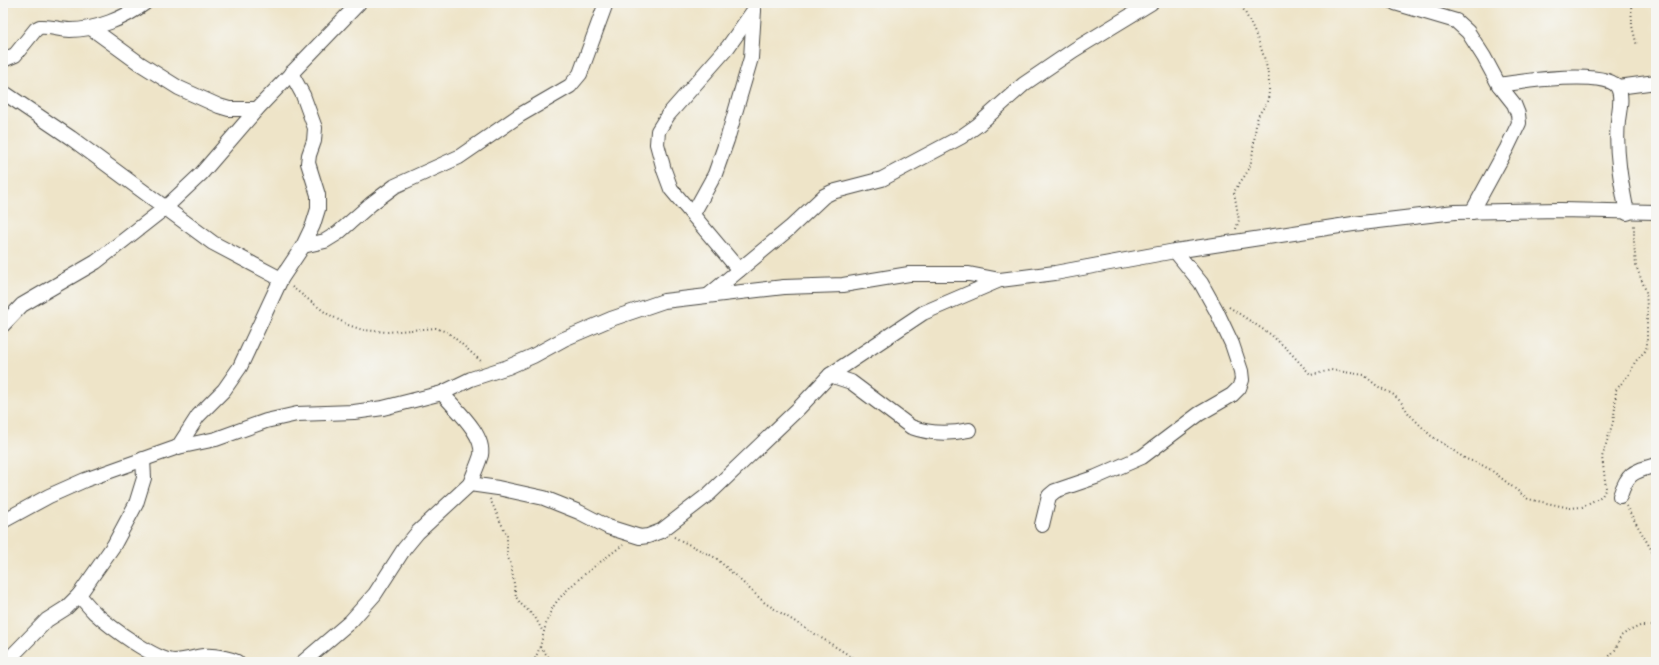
<svg xmlns="http://www.w3.org/2000/svg" width="1659" height="665" font-family="'Comic Neue',sans-serif">
<rect width="100%" height="100%" fill="#f6f6f2"/>
<filter id="ink" filterUnits="userSpaceOnUse"><feTurbulence type="fractalNoise" baseFrequency=".025" numOctaves="2"/><feDisplacementMap in="SourceGraphic" scale="8" xChannelSelector="R" yChannelSelector="G"/><feConvolveMatrix kernelMatrix="1 2 1 2 8 2 1 2 1" color-interpolation-filters="sRGB"/></filter>
<filter id="wash" filterUnits="userSpaceOnUse"><feTurbulence type="fractalNoise" baseFrequency=".012" numOctaves="4" result="noise"/><feDisplacementMap in="SourceGraphic" scale="16" xChannelSelector="R" yChannelSelector="G"/><feGaussianBlur stdDeviation="0.9" result="paint"/><feColorMatrix in="noise" values="0 0 0 0 0 0 0 0 0 0 0 0 0 0 0 0 0 1.4 0 .05"/><feComposite in="paint" operator="in"/></filter>
<g filter="url(#wash)">
<rect width="100%" height="100%" fill="#eee4c8"/>
</g>
<g filter="url(#ink)">
<g fill="none" stroke-linecap="round" stroke-linejoin="round">
<defs>
<g id="minor">
<polyline points="1395,3 1456,21 1468,32 1484,57 1499,85 1514,104 1518,114 1519,123 1507,148 1472,212"/>
<polyline points="91,28 139,63 179,88 219,106 229,109 257,109"/>
<path d="M3 60 15 55 36 29 40 27C50 26 60 30 70 30 96 30 125 18 145 3"/>
<path d="M1499 85C1518 82 1609 68 1618 88 1623 97 1619 111 1618 121 1615 151 1621 183 1627 213"/>
<polyline points="1618,87 1656,82"/>
<polyline points="3,92 71,138 213,243 281,279"/>
<polyline points="693,214 715,174 727,140 751,58 754,10"/>
<polyline points="303,246 325,241 338,233 371,204 395,186 459,157 520,115 570,86 580,74 606,3"/>
<polyline points="739,270 671,189 664,170 657,144 658,131 668,115 728,47 754,10"/>
<polyline points="709,295 790,228 824,196 832,192 882,179 961,137 978,125 1024,84 1074,50 1151,3"/>
<polyline points="3,325 22,305 96,262 165,208 201,174 257,109 359,3"/>
<path d="M830 375 851 382 911 427C930 434 950 434 969 430"/>
<path d="M442 393C454 408 485 434 481 455 478 465 473 475 470 484"/>
<polyline points="178,447 198,416 224,390 240,367 281,279 303,246 313,225 318,209 318,195 308,163 309,155 314,141 315,128 303,95 291,73"/>
<path d="M1620 496C1628 472 1633 472 1656 465"/>
<polyline points="3,521 49,496 85,480 178,447 216,439 266,421 297,414 354,412 383,408 442,393 471,379 508,367 533,356 564,339 611,319 664,301 784,287 843,285 909,274 969,274 1000,280"/>
<polyline points="1042,525 1049,496 1055,491 1096,477 1142,457 1199,414 1232,395 1239,388 1242,380 1241,371 1232,344 1216,310 1201,283 1175,251"/>
<path d="M79 595C84 601 90 608 95 613 110 627 155 660 174 661 185 661 194 657 204 656 216 655 227 658 237 662"/>
<polyline points="6,662 47,620 66,608 79,595 114,545 136,504 144,478 143,459"/>
<polyline points="303,662 351,621 375,594 404,549 418,532 470,484 498,488 544,498 579,512 608,527 640,537 648,536 661,531 709,494 798,409 830,375 923,313 1000,280 1055,273 1175,251 1353,224 1455,212 1560,210 1656,212"/>
</g>
</defs>
<!-- minor casing -->
<use href="#minor" stroke="#484743" stroke-width="16"/>
<!-- path -->
<g stroke="#484743" stroke-width="2" stroke-dasharray="1 3" stroke-linecap="butt">
<polyline points="1631,3 1632,26 1637,46"/>
<path d="M1236 229 1239 220 1234 192C1238 184 1248 173 1250 166 1254 151 1254 135 1257 120 1259 111 1266 107 1268 99 1274 69 1254 29 1240 3"/>
<polyline points="292,287 326,313 348,325 363,330 387,332 436,328 449,333 482,362"/>
<polyline points="1229,307 1270,334 1287,349 1311,375 1331,370 1364,375 1377,386 1394,395 1401,402 1409,414 1430,435 1466,459 1478,463 1491,470 1528,499 1570,508 1582,507 1593,501 1602,496 1606,488 1602,457 1613,422 1615,408 1616,390 1630,373 1635,362 1645,351 1647,346 1647,308 1646,291 1636,266 1634,243 1634,224"/>
<polyline points="490,499 507,536 507,556 511,564 516,597 521,604 535,617 543,632"/>
<polyline points="1626,506 1651,549 1655,559 1656,579"/>
<polyline points="674,537 716,558 765,603 860,662"/>
<polyline points="1656,615 1653,626 1656,641"/>
<polyline points="540,647 553,662"/>
<path d="M533 662C543 646 543 626 552 609 562 589 604 559 623 545"/>
<polyline points="928,662 941,660 946,662"/>
<polyline points="1604,662 1615,650 1621,636 1627,632 1640,626 1653,626"/>
</g>
<!-- minor -->
<use href="#minor" stroke="#fff" stroke-width="14"/>
</g>
</g>
<!-- margin -->
<rect width="1659" height="665" fill="none" stroke="#f6f6f2" stroke-width="16"/>
</svg>
